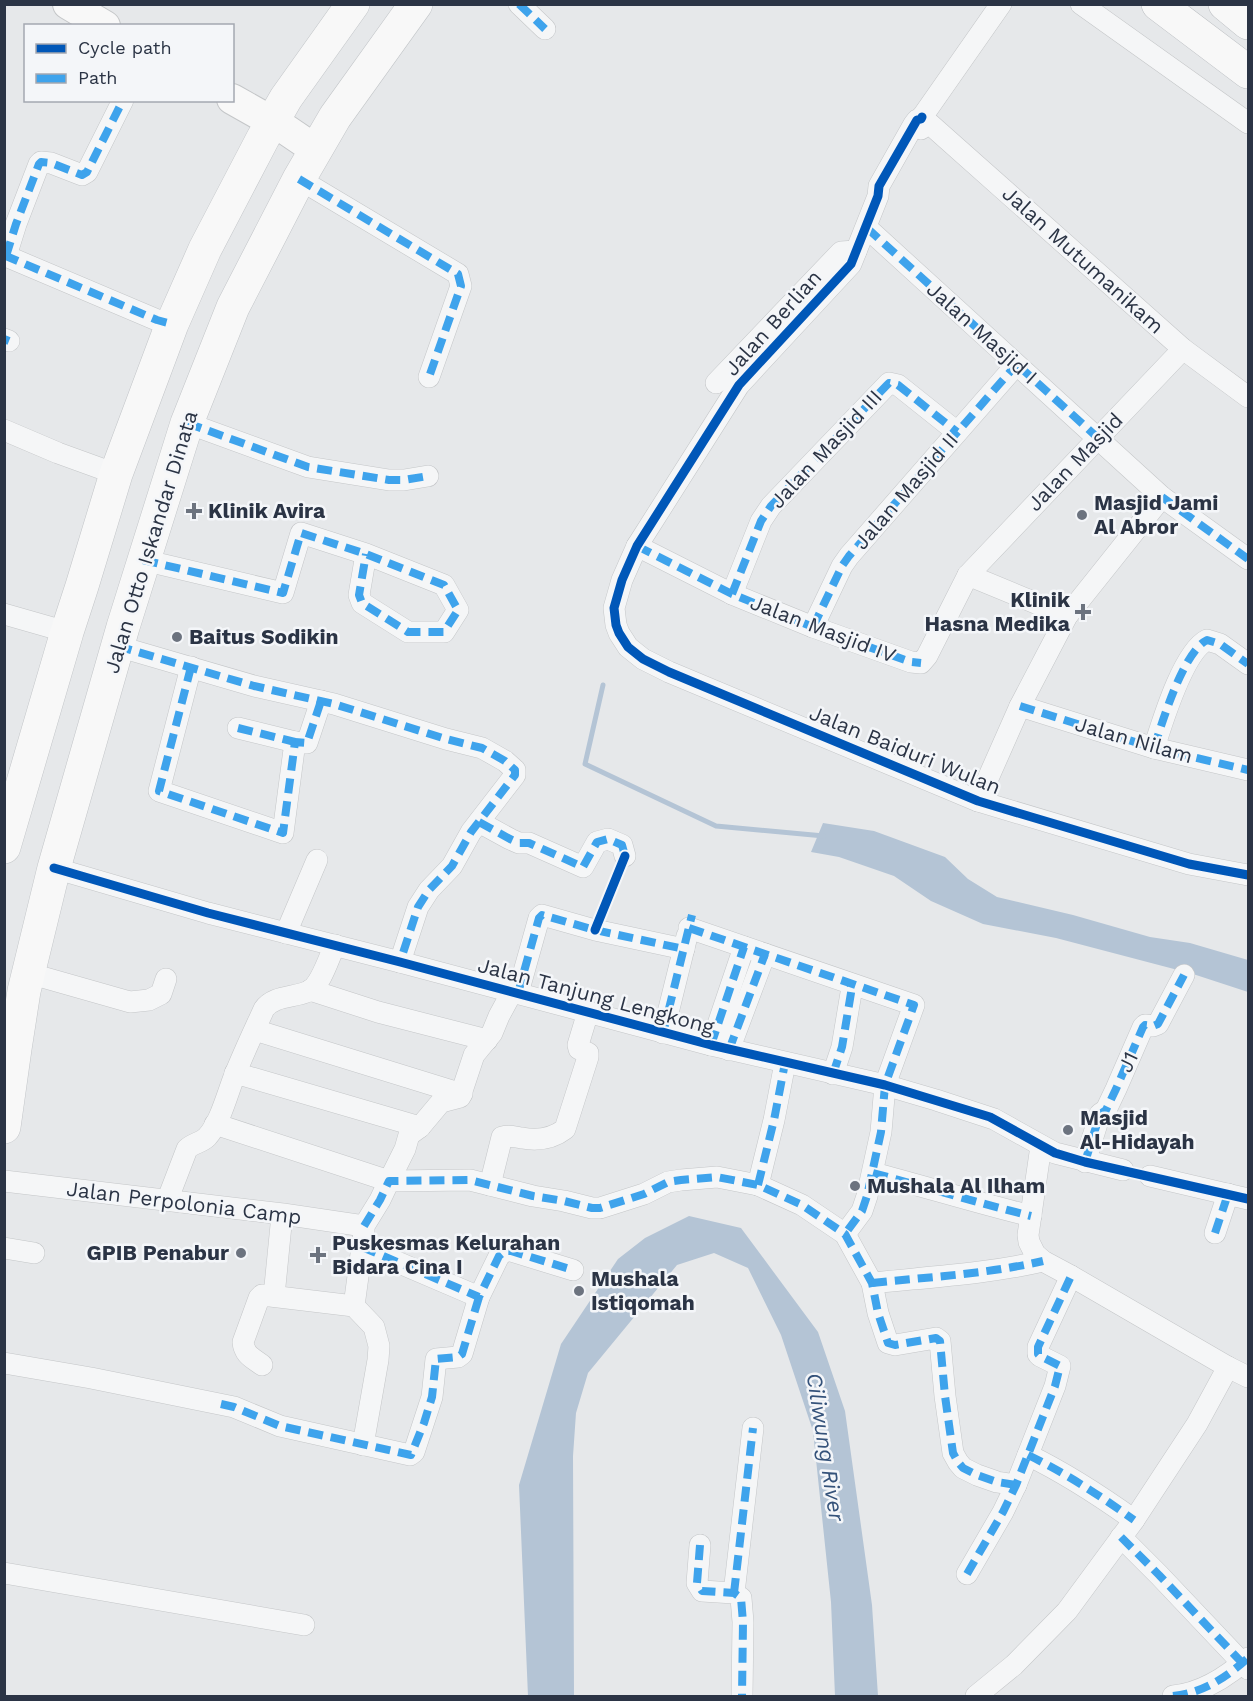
<svg xmlns="http://www.w3.org/2000/svg" width="1253" height="1701" font-family="'Work Sans',sans-serif">
<rect width="100%" height="100%" fill="#e6e8ea"/>
<!-- water -->
<g fill="#b4c4d5">
<polygon points="823,823 874,831 945,857 968,879 997,897 1073,915 1150,937 1190,943 1248,960 1248,992 1193,974 1056,938 983,924 931,901 894,876 839,857 811,852"/>
<polygon points="689,1216 741,1228 818,1332 845,1411 872,1605 878,1696 835,1696 831,1602 813,1431 781,1335 748,1268 714,1253 677,1265 588,1373 576,1413 573,1456 574,1696 528,1696 519,1485 561,1344 618,1259 645,1238"/>
</g>
<g fill="none" stroke-linecap="round" stroke-linejoin="round">
<!-- stream -->
<polyline stroke="#b4c4d5" stroke-width="5" points="603,685 585,764 716,826 824,836"/>
<defs>
<g id="street">
<polyline points="519,4 545,29"/>
<polyline points="1081,4 1248,123"/>
<polyline points="922,117 1183,349 1248,397"/>
<polyline points="921,119 917,120 914,124 879,186 878,196 851,264 739,385 637,546 622,580 614,608 616,625 619,633 628,647 643,659 669,672 978,801 1189,864 1248,875"/>
<polyline points="921,129 922,117 1001,4"/>
<polyline points="299,179 458,274 461,286 429,377"/>
<polyline points="867,228 1162,497 1248,559"/>
<polyline points="6,256 16,224 39,164 41,162 51,163 82,175 87,172 123,100"/>
<polyline points="4,257 6,256 157,320 172,324"/>
<polyline points="4,339 9,341"/>
<polyline points="716,383 841,252 856,251"/>
<polyline points="187,423 308,467 389,480 404,480 428,476"/>
<polyline points="4,430 58,453 116,474"/>
<polyline points="637,546 732,594 813,627 911,662 921,663 927,656 968,575 1183,349"/>
<polyline points="143,560 283,593 301,533 366,554 444,585 458,610 444,632 408,632 362,603 359,595 366,554"/>
<polyline points="968,575 1067,616"/>
<polyline points="732,594 761,521 771,506 887,385 889,383 898,385 957,432"/>
<polyline points="4,614 67,632"/>
<polyline points="813,627 842,566 849,556 1016,365"/>
<polyline points="117,646 254,686 334,704 446,739 482,748 505,761 515,770 515,775 471,832 452,866 429,890 418,907 400,962"/>
<polyline points="191,667 159,791 283,833 295,742 307,743 321,701"/>
<polyline points="1020,706 1154,748 1248,770"/>
<polyline points="238,728 295,742"/>
<path d="M1154 748C1162 723 1183 652 1207 640L1220 644 1248 664"/>
<polyline points="978,801 1020,706 1067,616 1162,497"/>
<polyline points="479,822 510,839 519,843 529,843 583,867 597,842 608,839 622,845 625,856"/>
<polyline points="54,868 208,913 400,962 711,1045 885,1085 936,1100 994,1119 1055,1153 1123,1170"/>
<polyline points="689,928 914,1005 885,1085 881,1132 867,1196 862,1211 845,1234"/>
<polyline points="286,933 317,860"/>
<polyline points="28,973 130,1002 149,1000 161,994 166,979"/>
<polyline points="310,990 378,1012 487,1040"/>
<polyline points="518,993 539,918 542,915 595,930 684,949"/>
<polyline points="255,1030 462,1094"/>
<polyline points="663,1033 687,936"/>
<polyline points="711,1045 744,947"/>
<polyline points="729,1050 765,954"/>
<polyline points="235,1073 420,1127"/>
<polyline points="833,1074 842,1047 852,987 850,984"/>
<polyline points="215,1124 389,1181 405,1149 409,1135 420,1127 441,1102 460,1097 474,1055 492,1033 499,1016 512,992"/>
<polyline points="1041,1146 1028,1235 1029,1242 1035,1254 1043,1261 1071,1276 1228,1367 1248,1377"/>
<polyline points="1085,1162 1100,1114 1106,1110 1116,1089 1143,1027 1145,1025 1153,1026 1158,1024 1184,975"/>
<path d="M873 1173C926 1187 978 1203 1031 1216"/>
<polyline points="1150,1176 1248,1199"/>
<polyline points="4,1181 283,1214 364,1226"/>
<path d="M490 1185 502 1137C509 1135 515 1137 522 1138 538 1141 552 1139 565 1129L588 1057V1053L579 1049 578 1045 588 1012"/>
<polyline points="758,1185 774,1120 785,1063"/>
<path d="M167 1201 187 1149C193 1143 201 1143 207 1137 220 1123 227 1095 234 1077 243 1054 254 1031 264 1009 274 995 295 998 309 991 321 985 329 957 335 945"/>
<polyline points="1215,1233 1228,1194"/>
<polyline points="362,1247 479,1297 499,1256 505,1251 511,1251 573,1270"/>
<polyline points="4,1248 34,1253"/>
<path d="M872 1283C929 1277 987 1274 1043 1261"/>
<polyline points="274,1296 282,1215"/>
<polyline points="354,1306 364,1232 364,1226 380,1200 389,1181 470,1180 533,1196 564,1201 592,1208 600,1208 644,1194 668,1182 681,1180 717,1177 758,1185 802,1205 845,1234 872,1283 878,1313 888,1343 895,1345 936,1338 940,1341 945,1396 953,1453 958,1462 963,1468 977,1475 997,1482 1016,1485"/>
<polyline points="4,1363 91,1378 234,1407 280,1426 410,1455 414,1452 432,1397 436,1359 458,1357 462,1354 479,1297"/>
<path d="M262 1365C253 1358 244 1355 243 1342L259 1298 262 1295 354 1306 374 1327 379 1346 378 1360 363 1445"/>
<path d="M1028 1455C1067 1474 1099 1495 1134 1520"/>
<polyline points="1121,1537 1159,1575 1248,1669"/>
<polyline points="700,1545 697,1583 702,1591 734,1593 741,1598 743,1622 742,1696"/>
<polyline points="4,1573 304,1625"/>
<polyline points="967,1574 1003,1512 1016,1485 1055,1386 1060,1366 1040,1356 1038,1354 1038,1347 1071,1276"/>
<polyline points="734,1593 753,1428"/>
<polyline points="976,1696 1014,1665 1067,1611 1134,1520 1197,1424 1228,1367"/>
<path d="M1173 1696C1203 1693 1227 1677 1248 1658"/>
</g>
<g id="secondary">
<polyline points="68,4 105,26"/>
<polyline points="232,99 285,129 316,150"/>
</g>
<g id="primary">
<polyline points="4,847 67,632 82,586 116,474 172,324 205,249 263,138 286,98 353,4"/>
<polyline points="4,1127 15,1049 24,991 54,868 123,627 187,423 233,307 299,179 335,117 416,4"/>
</g>
<g id="highway">
<polyline points="1158,4 1248,72"/>
<polyline points="1225,4 1248,23"/>
</g>
</defs>
<!-- street casing -->
<use href="#street" stroke="#c4c6c8" stroke-width="22"/>
<!-- secondary casing -->
<use href="#secondary" stroke="#c4c6c8" stroke-width="32"/>
<!-- primary casing -->
<use href="#primary" stroke="#c2c5c8" stroke-width="34"/>
<!-- highway casing -->
<use href="#highway" stroke="#b8bbbf" stroke-width="34"/>
<!-- street -->
<use href="#street" stroke="#f5f6f7" stroke-width="21"/>
<!-- secondary -->
<use href="#secondary" stroke="#f8f8f8" stroke-width="30"/>
<!-- primary -->
<use href="#primary" stroke="#f8f8f8" stroke-width="33"/>
<!-- highway -->
<use href="#highway" stroke="#f8f8f8" stroke-width="33"/>
<!-- quiet -->
<g stroke="#3ea3ec" stroke-width="8" stroke-dasharray="15 8" stroke-linecap="butt">
<polyline points="519,4 545,29"/>
<polyline points="299,179 458,274 461,286 429,377"/>
<polyline points="867,228 1098,438"/>
<polyline points="6,256 16,224 39,164 41,162 51,163 82,175 87,172 123,100"/>
<polyline points="4,257 6,256 157,320 172,324"/>
<polyline points="4,339 9,341"/>
<polyline points="187,423 308,467 389,480 404,480 428,476"/>
<polyline points="1162,497 1248,559"/>
<polyline points="637,546 732,594 813,627 911,662 921,663"/>
<polyline points="143,560 283,593 301,533 366,554 444,585 458,610 444,632 408,632 362,603 359,595 366,554"/>
<polyline points="732,594 761,521 771,506 887,385 889,383 898,385 957,432"/>
<polyline points="813,627 842,566 849,556 1016,365"/>
<polyline points="117,646 254,686 334,704 446,739 482,748 505,761 515,770 515,775 471,832 452,866 429,890 418,907 400,962"/>
<polyline points="191,667 159,791 283,833 295,742 307,743 321,701"/>
<polyline points="1020,706 1154,748 1248,770"/>
<polyline points="238,728 295,742"/>
<path d="M1154 748C1162 723 1183 652 1207 640L1220 644 1248 664"/>
<polyline points="479,822 510,839 519,843 529,843 583,867 597,842 608,839 622,845 625,856"/>
<polyline points="689,928 914,1005 885,1085 881,1132 867,1196 862,1211 845,1234"/>
<polyline points="518,993 539,918 542,915 595,930 684,949"/>
<polyline points="663,1033 692,915"/>
<polyline points="711,1045 744,947"/>
<polyline points="729,1050 765,954"/>
<polyline points="833,1074 842,1047 852,987 850,984"/>
<polyline points="1085,1162 1100,1114 1106,1110 1116,1089 1143,1027 1145,1025 1153,1026 1158,1024 1184,975"/>
<path d="M873 1173C926 1187 978 1203 1031 1216"/>
<polyline points="758,1185 774,1120 785,1063"/>
<polyline points="364,1226 380,1200 389,1181 470,1180 533,1196 564,1201 592,1208 600,1208 644,1194 668,1182 681,1180 717,1177 758,1185 802,1205 845,1234 872,1283 878,1313 888,1343 895,1345 936,1338 940,1341 945,1396 953,1453 958,1462 963,1468 977,1475 997,1482 1016,1485"/>
<polyline points="1215,1233 1228,1194"/>
<polyline points="362,1247 479,1297 499,1256 505,1251 511,1251 573,1270"/>
<path d="M872 1283C929 1277 987 1274 1043 1261"/>
<polyline points="221,1404 234,1407 280,1426 411,1455 424,1423 432,1397 436,1359 458,1357 462,1354 479,1297"/>
<path d="M1028 1455C1067 1474 1099 1495 1134 1520"/>
<polyline points="1121,1537 1159,1575 1248,1669"/>
<polyline points="700,1545 697,1583 702,1591 734,1593 741,1598 743,1622 742,1696"/>
<polyline points="967,1574 1003,1512 1016,1485 1055,1386 1060,1366 1040,1356 1038,1354 1038,1347 1071,1276"/>
<polyline points="734,1593 753,1428"/>
<path d="M1173 1696C1203 1693 1227 1677 1248 1658"/>
</g>
<defs>
<g id="cycleway">
<polyline points="922,117 921,119 917,120 879,186 878,196 851,264 739,385 637,546 622,580 614,608 616,625 619,633 628,647 643,659 669,672 978,801 1189,864 1248,875"/>
<polyline points="54,868 208,913 400,962 711,1045 885,1085 990,1117 1055,1153 1085,1162 1248,1199"/>
<polyline points="595,930 625,856"/>
</g>
</defs>
<!-- cycleway casing -->
<use href="#cycleway" stroke="#f4f6f9" stroke-width="13"/>
<!-- cycleway -->
<use href="#cycleway" stroke="#0057b8" stroke-width="9"/>
</g>
<!-- markers -->
<g fill="#6c737f" stroke="#f4f6f9" stroke-width="2">
<path d="M191 502h6v6h6v6h-6v6h-6v-6h-6v-6h6z"/>
<circle cx="1082" cy="515" r="6"/>
<path d="M1080 603h6v6h6v6h-6v6h-6v-6h-6v-6h6z"/>
<circle cx="177" cy="637" r="6"/>
<circle cx="1068" cy="1130" r="6"/>
<circle cx="855" cy="1186" r="6"/>
<circle cx="241" cy="1253" r="6"/>
<path d="M315 1246h6v6h6v6h-6v6h-6v-6h-6v-6h6z"/>
<circle cx="579" cy="1291" r="6"/>
</g>
<g text-anchor="middle" stroke-width="5" stroke-linejoin="round" paint-order="stroke">
<!-- street labels -->
<g font-size="21" fill="#2b3445" stroke="#f4f6f9">
<text transform="translate(1083 260) rotate(42)" y="7">Jalan Mutumanikam</text>
<text transform="translate(773 323) rotate(-48)" y="7">Jalan Berlian</text>
<text transform="translate(982 333) rotate(42)" y="7">Jalan Masjid I</text>
<text transform="translate(826 449) rotate(-47)" y="7">Jalan Masjid III</text>
<text transform="translate(1075 462) rotate(-46)" y="7">Jalan Masjid</text>
<text transform="translate(906 491) rotate(-49)" y="7">Jalan Masjid II</text>
<text transform="translate(151 542) rotate(-73)" y="7">Jalan Otto Iskandar Dinata</text>
<text transform="translate(823 629) rotate(21)" y="7">Jalan Masjid IV</text>
<text transform="translate(1134 740) rotate(16)" y="7">Jalan Nilam</text>
<text transform="translate(905 750) rotate(22)" y="7">Jalan Baiduri Wulan</text>
<text transform="translate(596 996) rotate(15)" y="7">Jalan Tanjung Lengkong</text>
<text transform="translate(1128 1062) rotate(-64)" y="7">J1</text>
<text transform="translate(184 1203) rotate(7)" y="7">Jalan Perpolonia Camp</text>
</g>
<!-- poi labels -->
<g font-size="21" font-weight="bold" fill="#2b3445" stroke="#f4f6f9" text-anchor="start">
<text x="1094" y="510">Masjid Jami<tspan x="1094" dy="24">Al Abror</tspan></text>
<text x="208" y="518">Klinik Avira</text>
<text x="1070" y="607" text-anchor="end">Klinik<tspan x="1070" dy="24">Hasna Medika</tspan></text>
<text x="189" y="644">Baitus Sodikin</text>
<text x="1080" y="1125">Masjid<tspan x="1080" dy="24">Al-Hidayah</tspan></text>
<text x="867" y="1193">Mushala Al Ilham</text>
<text x="332" y="1250">Puskesmas Kelurahan<tspan x="332" dy="24">Bidara Cina I</tspan></text>
<text x="229" y="1260" text-anchor="end">GPIB Penabur</text>
<text x="591" y="1286">Mushala<tspan x="591" dy="24">Istiqomah</tspan></text>
</g>
<!-- water labels -->
<g font-size="22" font-style="italic" fill="#34527a" stroke="#f4f6f9">
<text transform="translate(826 1447) rotate(81)" y="8">Ciliwung River</text>
</g>
</g>
<!-- border -->
<rect width="1253" height="1701" fill="none" stroke="#2b3445" stroke-width="12"/>
<!-- legend -->
<rect x="24" y="24" width="210" height="78" fill="#f4f6f9" stroke="#a4a8b1" stroke-width="1.5"/>
<rect x="36" y="44" width="30" height="9" fill="#0057b8" stroke="#a4a8b1" stroke-width="1.5"/>
<text x="78" y="54" font-size="18" fill="#2b3445">Cycle path</text>
<rect x="36" y="74" width="30" height="9" fill="#3ea3ec" stroke="#a4a8b1" stroke-width="1.5"/>
<text x="78" y="84" font-size="18" fill="#2b3445">Path</text>
</svg>
